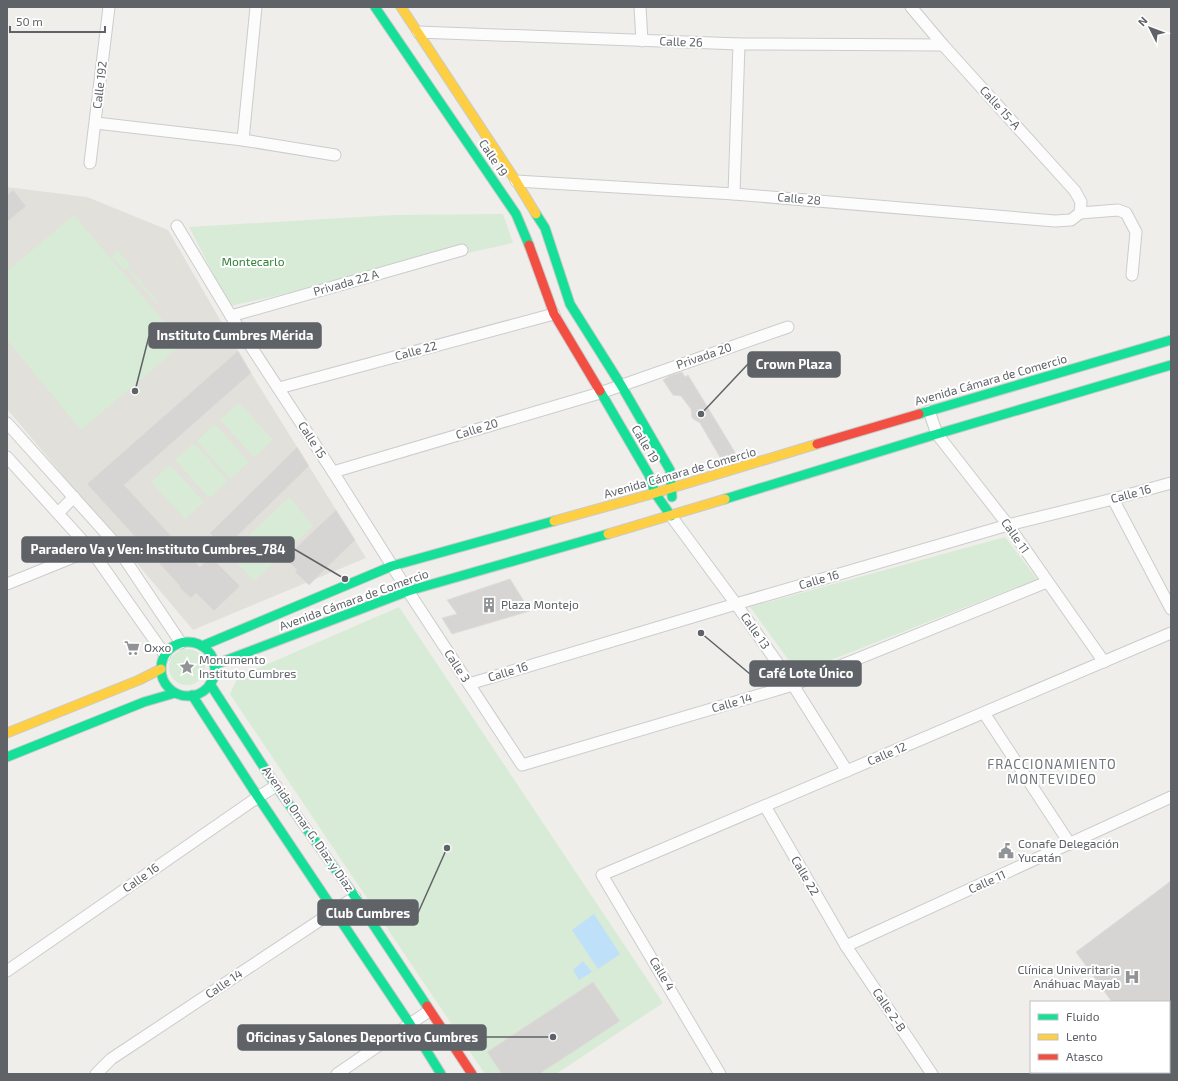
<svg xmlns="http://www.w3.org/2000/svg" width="1178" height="1081" font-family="'Exo 2',sans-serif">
<rect width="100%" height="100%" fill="#efeeea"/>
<!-- education -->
<polygon fill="#e2e0da" points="7,187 87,197 168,230 251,373 366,558 193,630 7,409"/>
<!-- green -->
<g fill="#d8ebd6">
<polygon points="503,214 513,243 230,306 189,227 394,215"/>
<polygon points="74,215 183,344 81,430 7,340 7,271"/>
<polygon points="118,251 130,264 128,267 159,303 157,304 126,268 124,270 112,256"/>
<polygon points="239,403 273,440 254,457 220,420"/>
<polygon points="215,424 249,462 230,479 197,441"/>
<polygon points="194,443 228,481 209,498 175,460"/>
<polygon points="170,465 204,502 185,519 151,482"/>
<polygon points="289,497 313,526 254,581 229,555"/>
<polygon points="1005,537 1037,579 798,673 750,607"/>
<polygon points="399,607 663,1003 556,1074 485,1074 230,694 238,677"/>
<circle cx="187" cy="667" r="18"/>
</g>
<!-- water -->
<g fill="#bfe0f9">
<polygon points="594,914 620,954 598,969 572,930"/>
<polygon points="583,961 592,972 579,980 573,970"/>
</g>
<!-- building -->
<g fill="#d6d5d3" stroke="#deddd9">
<polygon points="13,190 26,206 7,222 7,195"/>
<polygon points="238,351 251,373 124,485 200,567 210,556 240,586 214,611 196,593 191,598 179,587 180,586 87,484"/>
<polygon points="682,372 685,377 688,375 736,454 721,459 700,423 692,418 691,409 681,396 673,395 663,380 669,376"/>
<polygon points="297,447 309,466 224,549 210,533"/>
<polygon points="336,510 355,540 309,585 295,572 297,570 285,558"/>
<polygon points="510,579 530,611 452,634 442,618 457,614 447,600"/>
<polygon points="1171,881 1171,1002 1112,1002 1076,952"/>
<polygon points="593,982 620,1021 539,1074 502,1074 487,1052"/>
</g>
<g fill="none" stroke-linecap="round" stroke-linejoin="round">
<defs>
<g id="street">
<polyline points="640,7 642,41"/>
<polyline points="911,7 943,45 1075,191 1081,202 1080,213"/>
<polyline points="418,32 739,44 943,45"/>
<polyline points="96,123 243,140 335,155"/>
<polyline points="243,140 256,7"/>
<polyline points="90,163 109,7"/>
<polyline points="516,181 734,194 1055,221 1071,220 1080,213"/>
<polyline points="734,194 739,44"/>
<polyline points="1080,213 1118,210 1126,213 1136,232 1132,275"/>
<polyline points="177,226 231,316 333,472 408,591 522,765 793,685 1047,582"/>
<polyline points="231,316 462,250"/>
<polyline points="279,388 554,314"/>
<polyline points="929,411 937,434 1008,525 1104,662"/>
<polyline points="7,423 112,540 181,643"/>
<polyline points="7,457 91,550 165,655"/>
<polyline points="333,472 600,393 788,327"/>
<polyline points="1113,499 1171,609"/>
<polyline points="58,513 74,497"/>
<polyline points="671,516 736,604 793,685 847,771"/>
<polyline points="7,584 91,550"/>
<polyline points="469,684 736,604 1008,525 1113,499 1171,483"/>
<polyline points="984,713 1070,844"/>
<polyline points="765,806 846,946 932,1074"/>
<polyline points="846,946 1171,797"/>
<polyline points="7,971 258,797 276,786"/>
<polyline points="96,1074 111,1059 355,897"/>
<polyline points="337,1074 429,1011"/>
<polyline points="720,1074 602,875 1171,633"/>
<polyline points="1127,1074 1129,1072"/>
</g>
<g id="fast">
<polyline points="375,7 516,214 529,245"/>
<polyline points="536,214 545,228 570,304 621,385 670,470 672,497"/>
<polyline points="600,391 649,475 655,493 671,516"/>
<polyline points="919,414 1171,340"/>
<polyline points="725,499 937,434 1171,365"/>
<circle cx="188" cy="669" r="27"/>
<polyline points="202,646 392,566 554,521"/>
<polyline points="214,665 408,591 608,534"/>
<polyline points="210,684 276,786 355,897 427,1006"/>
<polyline points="192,695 258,797 410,1024 441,1074"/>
<polyline points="7,757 144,702 175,693"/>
</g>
<g id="slow">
<polyline points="401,7 516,181 536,214"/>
<polyline points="554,521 655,493 817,444"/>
<polyline points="608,534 725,499"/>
<polyline points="7,733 139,680 161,669"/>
</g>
<g id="jam">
<polyline points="529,245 554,314 600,391"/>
<polyline points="817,444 919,414"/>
<polyline points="427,1006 472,1074"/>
</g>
</defs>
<!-- street casing -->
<use href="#street" stroke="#cbcccc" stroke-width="13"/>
<!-- fast casing -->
<use href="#fast" stroke="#cacacb" stroke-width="11"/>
<!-- slow casing -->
<use href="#slow" stroke="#cacacb" stroke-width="11"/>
<!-- jam casing -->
<use href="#jam" stroke="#cacacb" stroke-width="11"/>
<!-- street -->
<use href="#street" stroke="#fdfcfc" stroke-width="11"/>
<!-- fast -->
<use href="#fast" stroke="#16e098" stroke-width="9"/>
<!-- slow -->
<use href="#slow" stroke="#ffcf43" stroke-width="9"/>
<!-- jam -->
<use href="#jam" stroke="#f24e42" stroke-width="9"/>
</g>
<!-- icons -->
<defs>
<symbol id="building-bare" viewBox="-9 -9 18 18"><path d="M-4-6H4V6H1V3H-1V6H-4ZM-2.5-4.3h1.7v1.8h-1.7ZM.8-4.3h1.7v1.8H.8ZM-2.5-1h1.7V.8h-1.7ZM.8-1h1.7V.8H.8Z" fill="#919496" stroke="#fff" stroke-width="2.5" paint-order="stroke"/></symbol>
<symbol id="supermarket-bare" viewBox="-9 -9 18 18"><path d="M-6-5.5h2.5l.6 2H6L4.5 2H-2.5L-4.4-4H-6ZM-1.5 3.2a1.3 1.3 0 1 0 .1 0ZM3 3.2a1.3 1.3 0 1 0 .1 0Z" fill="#919496" stroke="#fff" stroke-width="2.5" paint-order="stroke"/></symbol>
<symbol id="sight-bare" viewBox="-9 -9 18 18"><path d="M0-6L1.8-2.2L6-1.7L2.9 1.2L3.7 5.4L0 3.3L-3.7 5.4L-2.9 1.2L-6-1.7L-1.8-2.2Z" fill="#919496" stroke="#fff" stroke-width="2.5" paint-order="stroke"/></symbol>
<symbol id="civic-bare" viewBox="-9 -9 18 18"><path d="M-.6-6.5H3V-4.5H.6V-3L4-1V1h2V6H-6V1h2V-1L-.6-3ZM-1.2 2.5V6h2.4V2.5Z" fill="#919496" stroke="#fff" stroke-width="2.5" paint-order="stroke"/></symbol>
<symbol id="hospital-bare" viewBox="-9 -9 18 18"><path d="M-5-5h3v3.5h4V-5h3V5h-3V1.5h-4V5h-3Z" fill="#919496" stroke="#fff" stroke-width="2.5" paint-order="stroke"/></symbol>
</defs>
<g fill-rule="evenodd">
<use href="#building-bare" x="478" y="594" width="22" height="22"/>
<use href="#supermarket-bare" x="121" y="637" width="22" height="22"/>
<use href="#sight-bare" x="176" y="656" width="22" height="22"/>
<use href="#civic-bare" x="995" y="840" width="22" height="22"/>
<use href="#hospital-bare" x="1121" y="966" width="22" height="22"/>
</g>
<g text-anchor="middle" stroke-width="4" stroke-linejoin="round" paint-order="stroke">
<!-- street labels -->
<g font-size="12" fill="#5f6368" stroke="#fff">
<text transform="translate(681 42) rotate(2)" y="4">Calle 26</text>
<text transform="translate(100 85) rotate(-83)" y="4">Calle 192</text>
<text transform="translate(1000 108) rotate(48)" y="4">Calle 15-A</text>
<text transform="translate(493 158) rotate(56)" y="4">Calle 19</text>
<text transform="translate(799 199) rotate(5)" y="4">Calle 28</text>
<text transform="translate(346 283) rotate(-16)" y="4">Privada 22 A</text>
<text transform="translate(416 351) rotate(-15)" y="4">Calle 22</text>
<text transform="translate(704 356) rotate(-19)" y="4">Privada 20</text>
<text transform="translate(991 380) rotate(-16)" y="4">Avenida Cámara de Comercio</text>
<text transform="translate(477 429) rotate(-17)" y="4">Calle 20</text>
<text transform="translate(312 440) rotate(57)" y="4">Calle 15</text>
<text transform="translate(645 444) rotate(59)" y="4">Calle 19</text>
<text transform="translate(680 473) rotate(-16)" y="4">Avenida Cámara de Comercio</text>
<text transform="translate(1131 494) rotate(-15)" y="4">Calle 16</text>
<text transform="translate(1015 536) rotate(55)" y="4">Calle 11</text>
<text transform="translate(819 580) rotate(-16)" y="4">Calle 16</text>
<text transform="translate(354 600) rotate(-20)" y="4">Avenida Cámara de Comercio</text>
<text transform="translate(755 631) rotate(55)" y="4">Calle 13</text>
<text transform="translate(457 666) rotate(57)" y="4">Calle 3</text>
<text transform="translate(508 672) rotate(-17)" y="4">Calle 16</text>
<text transform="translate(732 703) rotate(-16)" y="4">Calle 14</text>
<text transform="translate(887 754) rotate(-23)" y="4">Calle 12</text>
<text transform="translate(308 829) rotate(55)" y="4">Avenida Omar G. Diaz y Diaz</text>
<text transform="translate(805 876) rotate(60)" y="4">Calle 22</text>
<text transform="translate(141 878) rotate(-35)" y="4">Calle 16</text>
<text transform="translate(987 882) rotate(-24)" y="4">Calle 11</text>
<text transform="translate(662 974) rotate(59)" y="4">Calle 4</text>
<text transform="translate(224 984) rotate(-34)" y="4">Calle 14</text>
<text transform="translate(889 1010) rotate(56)" y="4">Calle 2-B</text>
</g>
<!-- park labels -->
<g font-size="12" fill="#348238" stroke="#fff">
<text x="253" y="266">Montecarlo</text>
</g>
<!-- poi labels -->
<g font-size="12" fill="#5f6368" stroke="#fff" text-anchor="start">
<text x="501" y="609">Plaza Montejo</text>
<text x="144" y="652">Oxxo</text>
<text x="199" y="664">Monumento<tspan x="199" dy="14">Instituto Cumbres</tspan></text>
<text x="1018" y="848">Conafe Delegación<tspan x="1018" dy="14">Yucatán</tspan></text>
<text x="1120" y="974" text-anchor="end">Clínica Univeritaria<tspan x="1120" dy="14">Anáhuac Mayab</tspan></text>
</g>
<!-- neighbourhood labels -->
<g font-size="13" letter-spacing="1" fill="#70757a" stroke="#fff">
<text x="1052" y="769">FRACCIONAMIENTO<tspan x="1052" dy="15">MONTEVIDEO</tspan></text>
</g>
</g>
<!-- callouts -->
<path fill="none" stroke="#5f6368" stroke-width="1.5" d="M135 391L149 336M701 414L748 364M345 579L294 549M701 633L750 674M447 848L418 913M553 1037L486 1037"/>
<g fill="#5f6368" stroke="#fff" stroke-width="1.5">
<circle cx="135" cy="391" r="4"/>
<circle cx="701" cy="414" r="4"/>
<circle cx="345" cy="579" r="4"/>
<circle cx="701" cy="633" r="4"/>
<circle cx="447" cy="848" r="4"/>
<circle cx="553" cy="1037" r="4"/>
</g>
<g fill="#5f6368" stroke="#5f6368" stroke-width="1.5">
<rect x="149" y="323" width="172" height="25" rx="4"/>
<rect x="748" y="352" width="92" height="25" rx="4"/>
<rect x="22" y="537" width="272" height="25" rx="4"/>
<rect x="750" y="661" width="111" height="25" rx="4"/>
<rect x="318" y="900" width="100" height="25" rx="4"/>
<rect x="238" y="1025" width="248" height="25" rx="4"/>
</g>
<g font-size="13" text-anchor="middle" font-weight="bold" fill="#fff">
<text x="235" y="340">Instituto Cumbres Mérida</text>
<text x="794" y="369">Crown Plaza</text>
<text x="158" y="554">Paradero Va y Ven: Instituto Cumbres_784</text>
<text x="806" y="678">Café Lote Único</text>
<text x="368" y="918">Club Cumbres</text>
<text x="362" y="1042">Oficinas y Salones Deportivo Cumbres</text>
</g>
<!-- border -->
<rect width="1178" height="1081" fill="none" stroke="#5f6368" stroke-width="16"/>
<!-- legend -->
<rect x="1030" y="1001" width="140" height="72" fill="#ffffff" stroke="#bfc1c3"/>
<rect x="1038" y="1014" width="20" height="6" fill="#16e098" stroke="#bfc1c3"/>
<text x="1066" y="1021" font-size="12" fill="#5f6368">Fluido</text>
<rect x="1038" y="1034" width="20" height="6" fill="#ffcf43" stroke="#bfc1c3"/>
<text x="1066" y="1041" font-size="12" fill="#5f6368">Lento</text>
<rect x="1038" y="1054" width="20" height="6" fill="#f24e42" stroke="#bfc1c3"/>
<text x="1066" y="1061" font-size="12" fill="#5f6368">Atasco</text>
<!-- north arrow -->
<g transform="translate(1150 28) rotate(312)" stroke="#ffffff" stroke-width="3" paint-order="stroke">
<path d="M0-3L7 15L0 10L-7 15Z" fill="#5f6368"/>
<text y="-6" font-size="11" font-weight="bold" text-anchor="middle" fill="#5f6368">N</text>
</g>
<!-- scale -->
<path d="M10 26v6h95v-6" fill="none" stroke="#5f6368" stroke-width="2"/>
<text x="16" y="26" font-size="12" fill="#5f6368" stroke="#ffffff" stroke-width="3" paint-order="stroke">50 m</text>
</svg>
